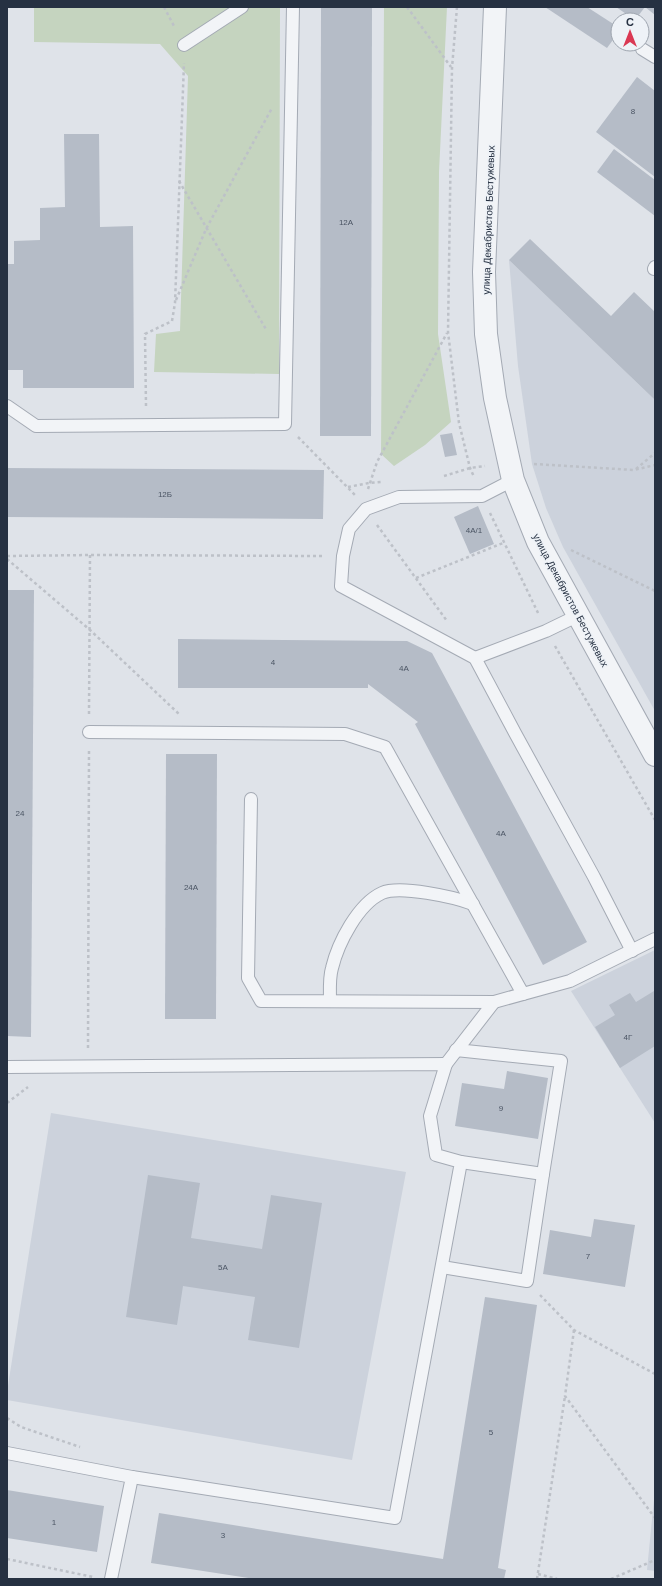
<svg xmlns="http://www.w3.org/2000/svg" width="662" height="1586" font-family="Helvetica,sans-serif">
<rect width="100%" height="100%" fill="#dfe3e9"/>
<!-- built -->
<g fill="#ccd2dc">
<polygon points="509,260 655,400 655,711 563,547 546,508 532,464 518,366"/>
<polygon points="655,950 655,1123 571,991"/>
<polygon points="51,1113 406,1172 352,1460 7,1400 7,1392"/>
<polygon points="655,1489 655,1571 647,1570"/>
</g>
<!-- green -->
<g fill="#c5d4bf">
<polygon points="34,7 280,7 279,374 154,372 156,334 180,331 188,76 160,44 34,42"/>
<polygon points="384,7 447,7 439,172 438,334 451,422 425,445 394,466 381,454"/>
</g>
<!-- building -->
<g fill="#b5bcc7">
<polygon points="321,7 372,7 371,436 320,436"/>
<polygon points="545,7 587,7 618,27 618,33 607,48"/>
<polygon points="616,7 645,7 635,20"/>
<polygon points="645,7 655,7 655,15"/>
<polygon points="637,77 655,91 655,177 596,132"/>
<polygon points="64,134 99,134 100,227 133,226 134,388 23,388 23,370 7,370 7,264 14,264 14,241 40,240 40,208 65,207"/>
<polygon points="614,149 655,180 655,216 597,172"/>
<polygon points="530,239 611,316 634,292 655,312 655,400 509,260"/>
<polygon points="452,433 457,455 445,457 440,435"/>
<polygon points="7,468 324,470 323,519 7,517"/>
<polygon points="478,506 494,544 470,554 454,517"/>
<polygon points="7,590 34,590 31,1037 7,1036"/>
<polygon points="178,639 407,641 432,653 587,942 543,965 415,724 418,722 368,684 368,688 178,688"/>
<polygon points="166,754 217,754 216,1019 165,1019"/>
<polygon points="654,991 655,1046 620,1068 595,1027 615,1015 609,1005 630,993 636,1002"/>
<polygon points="507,1071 548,1078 538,1139 455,1126 462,1083 504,1089"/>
<polygon points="148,1175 200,1183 191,1238 262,1249 271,1195 322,1203 299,1348 248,1340 255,1297 183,1286 177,1325 126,1317"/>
<polygon points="594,1219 635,1225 625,1287 543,1274 550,1230 591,1237"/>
<polygon points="485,1297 537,1305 498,1568 506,1570 504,1579 255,1579 151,1563 159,1513 443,1559"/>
<polygon points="7,1490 104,1506 97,1552 7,1538"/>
</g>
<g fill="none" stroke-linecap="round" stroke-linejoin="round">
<defs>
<g id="service">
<polyline points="184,45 242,7"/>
<polyline points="642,49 655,57"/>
<polyline points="654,269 655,267"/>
<polyline points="7,406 36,426 285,424 293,7"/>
<polyline points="513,480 482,496 399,497 366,509 349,529 343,556 341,586 475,658 515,733 594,877 632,951"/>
<polyline points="475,658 546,631 579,615"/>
<polyline points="89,732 345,734 385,747 523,994"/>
<polyline points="251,799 248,978 261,1001 494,1002 570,981 655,939"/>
<path d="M330 1001C330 991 329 978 332 968 338 943 358 904 382 893 400 885 454 897 473 904"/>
<polyline points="456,1050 561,1061 543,1174"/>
<polyline points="446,1064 494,1002"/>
<polyline points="7,1067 446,1064 430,1116 436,1155 461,1162 395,1518 132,1477"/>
<polyline points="442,1267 527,1281 543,1174 461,1162"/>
<polyline points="7,1453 132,1477 111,1579"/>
</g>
<polyline id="minor" points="495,7 484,272 486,334 495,398 513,480 538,542 655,755"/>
</defs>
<!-- service casing -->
<use href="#service" stroke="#a4aab4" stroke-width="14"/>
<!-- minor casing -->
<use href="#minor" stroke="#a4aab4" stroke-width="24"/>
<!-- path -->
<g stroke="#bdc1c8" stroke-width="2.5" stroke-dasharray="3 3" stroke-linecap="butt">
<polyline points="164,7 175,28"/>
<polyline points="407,7 451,67"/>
<polyline points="457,7 452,68 448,332 459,423 470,468 474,477"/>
<polyline points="179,181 267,331"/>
<polyline points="176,300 206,229 272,108"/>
<polyline points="146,406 145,334 172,321 175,303 184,63"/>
<polyline points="298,437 355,495"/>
<polyline points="534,464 634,470 655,465"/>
<polyline points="636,469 655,453"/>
<polyline points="444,476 470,468 485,466"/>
<polyline points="348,487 369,483 381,482"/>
<polyline points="368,489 377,462 447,333"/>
<polyline points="490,513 539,615"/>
<polyline points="377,525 447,621"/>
<polyline points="571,550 655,591"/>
<polyline points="7,556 90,555 324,556"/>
<polyline points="7,559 90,630 179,714"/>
<polyline points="416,578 503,543"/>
<polyline points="555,646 655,820"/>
<polyline points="89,714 90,555"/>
<polyline points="88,1048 89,751"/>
<polyline points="7,1103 28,1087"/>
<polyline points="540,1295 574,1330 655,1374"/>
<polyline points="574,1330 565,1396 655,1518"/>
<polyline points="7,1418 21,1427 80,1447"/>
<polyline points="7,1559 93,1577"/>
<polyline points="538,1574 557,1579"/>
<polyline points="537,1579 565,1396"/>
<polyline points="611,1579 655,1560"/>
</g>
<!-- service -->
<use href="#service" stroke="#f2f4f7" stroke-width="12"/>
<!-- minor -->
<use href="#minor" stroke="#f2f4f7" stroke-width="22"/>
</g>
<g text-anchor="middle" stroke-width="3" stroke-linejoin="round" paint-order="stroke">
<!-- number labels -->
<g font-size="8" fill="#4a5463">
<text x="633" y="114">8</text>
<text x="346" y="225">12А</text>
<text x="165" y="497">12Б</text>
<text x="474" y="533">4А/1</text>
<text x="273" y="665">4</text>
<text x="404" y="671">4А</text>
<text x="20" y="816">24</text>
<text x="501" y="836">4А</text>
<text x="191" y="890">24А</text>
<text x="628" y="1040">4Г</text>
<text x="501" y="1111">9</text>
<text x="588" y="1259">7</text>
<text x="223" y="1270">5А</text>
<text x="491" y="1435">5</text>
<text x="54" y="1525">1</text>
<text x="223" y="1538">3</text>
</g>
<!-- street labels -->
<g font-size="10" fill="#263142" stroke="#eef2f7">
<text transform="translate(488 220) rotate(-88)" y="4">улица Декабристов Бестужевых</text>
<text transform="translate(571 600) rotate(62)" y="4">улица Декабристов Бестужевых</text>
</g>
</g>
<!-- border -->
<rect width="662" height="1586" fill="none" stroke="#263142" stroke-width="16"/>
<!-- north arrow -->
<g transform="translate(630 32)"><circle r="19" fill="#eef2f7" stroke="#9ea5af"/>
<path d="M0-3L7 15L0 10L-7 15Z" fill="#da3853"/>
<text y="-6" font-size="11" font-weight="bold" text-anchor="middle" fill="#263142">С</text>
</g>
</svg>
